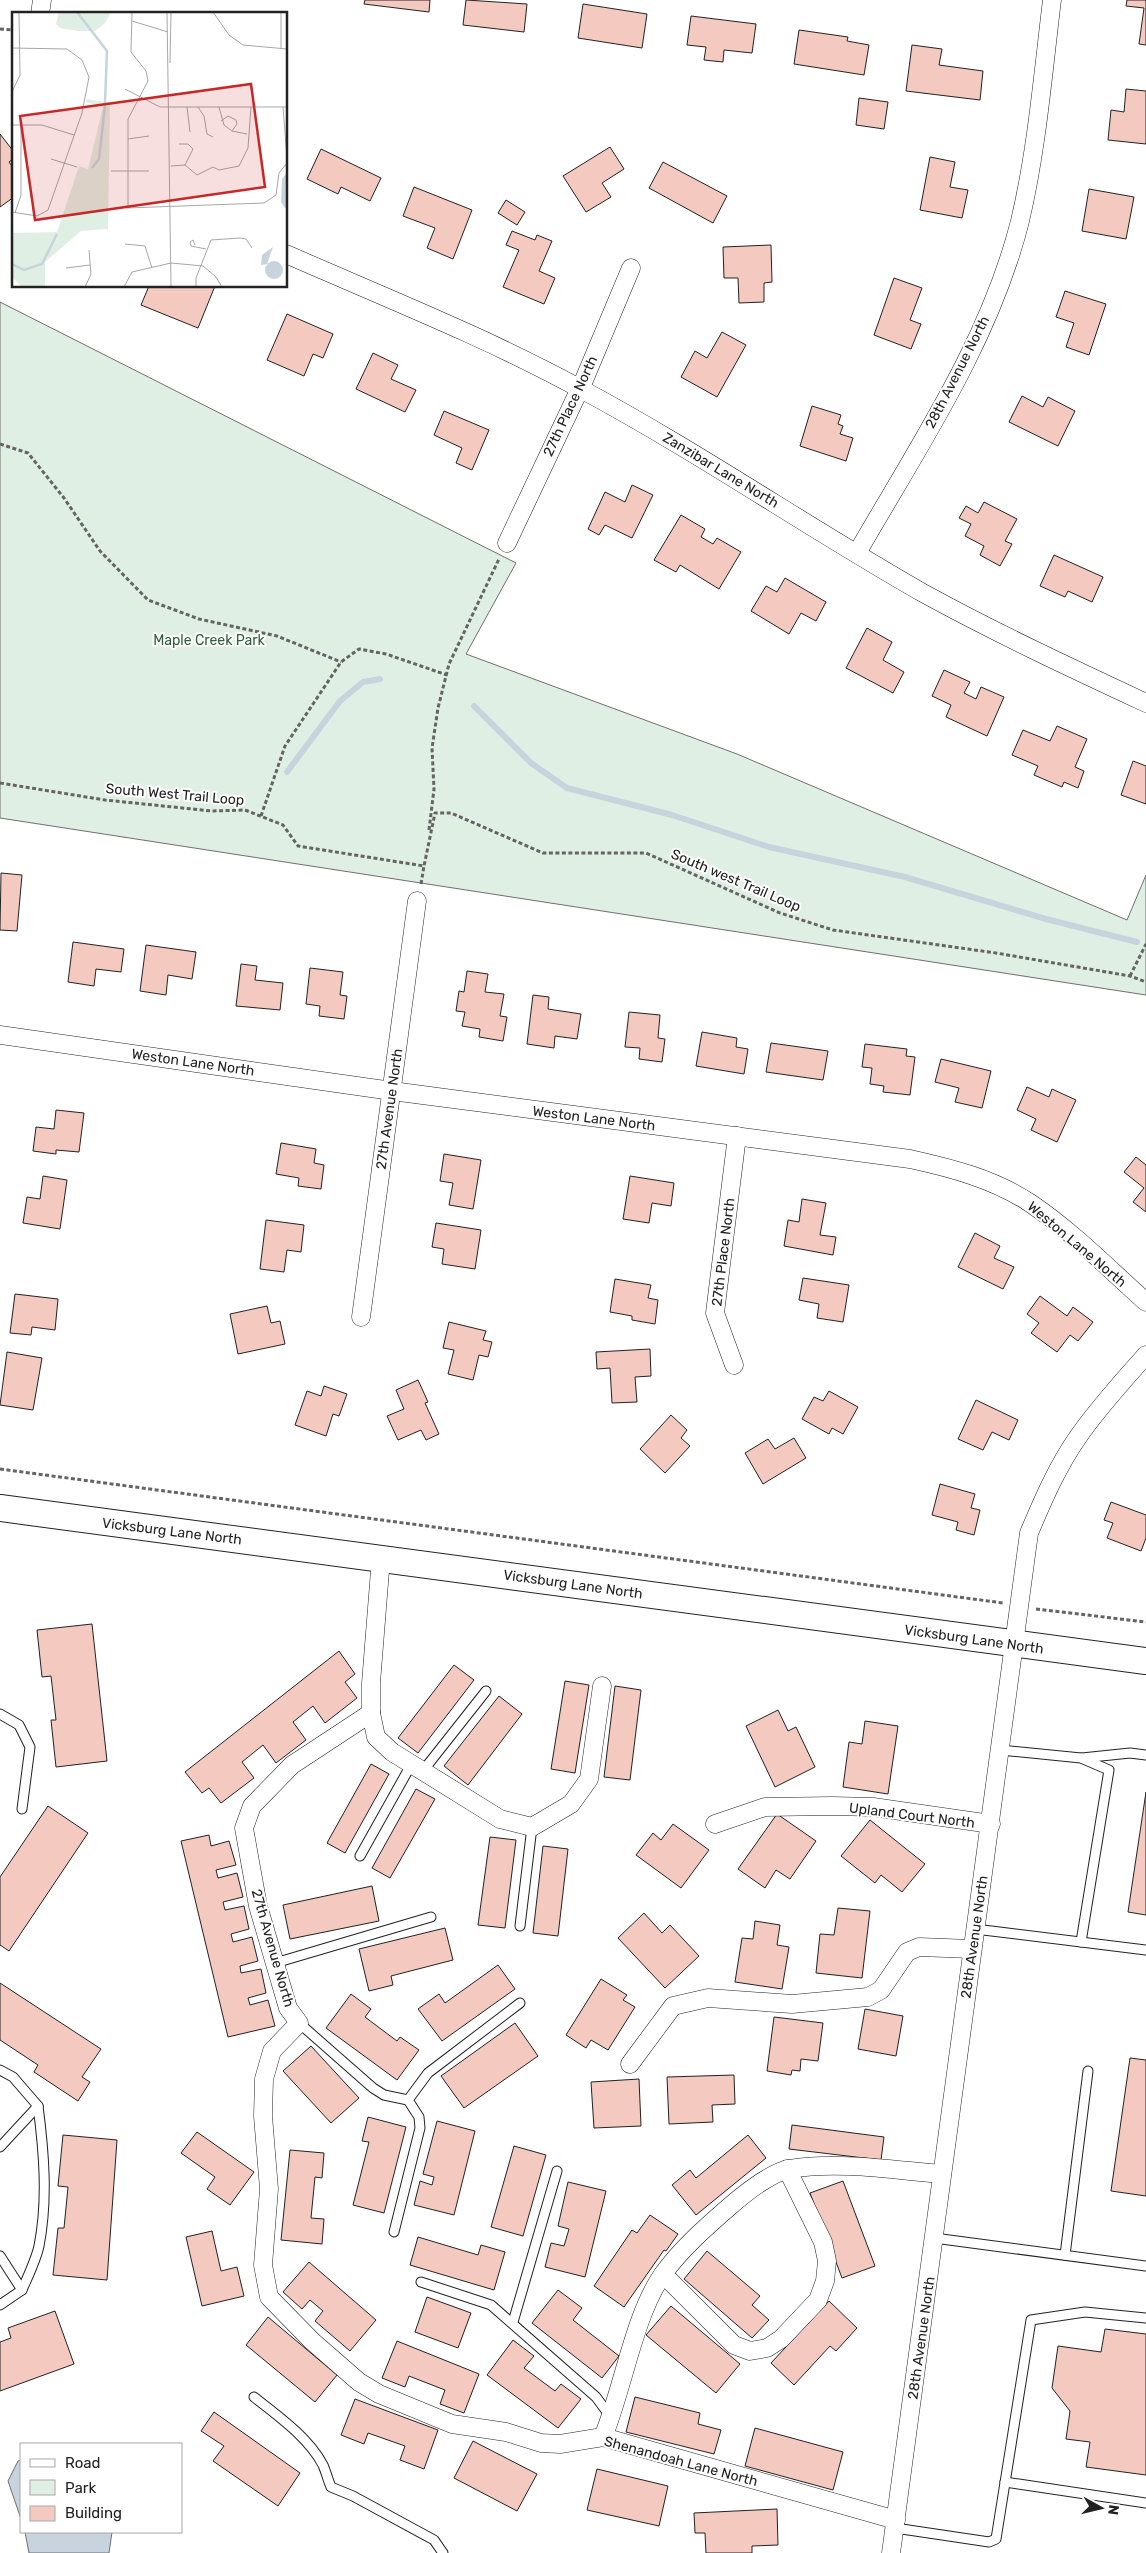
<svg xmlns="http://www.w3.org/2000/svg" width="1146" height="2553" font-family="Rubik,sans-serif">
<rect width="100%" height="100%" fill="#fff"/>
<!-- green -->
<polygon fill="#e0efe3" stroke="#6f6f6f" points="0,302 516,563 466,654 737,754 1127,920 1146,875 1146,995 0,818"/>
<!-- water -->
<g fill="#c7d3dd" stroke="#6f6f6f">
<polygon points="21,2460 21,2519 8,2481 18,2461"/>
<polygon points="25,2532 112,2532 109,2553 29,2553"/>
</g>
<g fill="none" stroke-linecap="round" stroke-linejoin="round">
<!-- stream -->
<g stroke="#c7d3dd" stroke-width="6">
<polyline points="474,706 531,763 567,788 672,815 769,847 905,877 1046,919 1137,942"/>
<polyline points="287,772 340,701 363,682 380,679"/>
</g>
</g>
<!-- building -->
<g fill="#f3c9c0" stroke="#222">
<polygon points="365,0 430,0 429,12 364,4"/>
<polygon points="466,0 527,4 524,32 463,25"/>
<polygon points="1127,0 1146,0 1146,45 1139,44 1144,8 1126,6"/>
<polygon points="583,4 647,14 642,48 578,38"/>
<polygon points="691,16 756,24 752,53 724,50 723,62 704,60 706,47 687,45"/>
<polygon points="799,30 848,37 847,41 869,45 864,75 794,64"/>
<polygon points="912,45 942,49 939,65 983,71 980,100 906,91"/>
<polygon points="1126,89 1146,91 1146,144 1108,140 1111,110 1124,112"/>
<polygon points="859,98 888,102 884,129 856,125"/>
<polygon points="0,134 14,152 14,158 9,162 14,169 14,197 0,207"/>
<polygon points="610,147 624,169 602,183 611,197 586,212 563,176"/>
<polygon points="321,149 381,178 370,201 341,187 338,194 307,179"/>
<polygon points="930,157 955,162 950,187 968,190 962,218 920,210"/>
<polygon points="663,162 727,196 713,223 649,188"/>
<polygon points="414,187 472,210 453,259 427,248 435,228 403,216"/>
<polygon points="1089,189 1134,197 1126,239 1082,231"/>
<polygon points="506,200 525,212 517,225 498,213"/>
<polygon points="512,231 535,240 537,235 552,241 539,271 555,278 544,304 503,287 519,250 506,245"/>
<polygon points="771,245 772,282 764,283 764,302 739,303 738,278 724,278 723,247"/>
<polygon points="894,278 922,288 910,320 921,324 911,349 874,335"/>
<polygon points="149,286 215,286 198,328 141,305"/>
<polygon points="1065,291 1106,304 1089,355 1066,347 1074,323 1056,317"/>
<polygon points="287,314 333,334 323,358 313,354 304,376 267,360"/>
<polygon points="722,332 746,345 717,397 681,377 695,351 707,358"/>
<polygon points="373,353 398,365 391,379 416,390 405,412 356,389"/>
<polygon points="1022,396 1043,407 1048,397 1075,411 1058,446 1009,422"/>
<polygon points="812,406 841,415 838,424 843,426 840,434 853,438 846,461 800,446"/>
<polygon points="444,411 489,430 472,470 456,463 462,448 434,435"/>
<polygon points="632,485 653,495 632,538 605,525 599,535 588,529 605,492 625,502"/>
<polygon points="984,502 1017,519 1005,541 1012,544 1000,566 980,555 984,546 965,536 971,524 959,518 966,506 978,513"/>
<polygon points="681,515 705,529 701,537 713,544 717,538 741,552 719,589 680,565 676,572 654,560"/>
<polygon points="1054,555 1103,577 1092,602 1068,591 1065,597 1040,586"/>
<polygon points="785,578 826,602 816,621 801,613 789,634 751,611 766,586 777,592"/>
<polygon points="867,628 892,642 883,660 904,672 893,693 846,668"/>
<polygon points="944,670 970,682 964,693 976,699 981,687 1004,697 987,736 946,717 951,705 932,696"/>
<polygon points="1057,726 1087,739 1075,767 1084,771 1078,788 1064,782 1062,787 1034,775 1038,766 1012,755 1023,730 1050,741"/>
<polygon points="1133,761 1146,766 1146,804 1121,795"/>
<polygon points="1,873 22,875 17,931 0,930"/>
<polygon points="73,942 124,949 121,972 96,969 94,986 68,982"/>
<polygon points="146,945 196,952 192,979 168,975 166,995 140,991"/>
<polygon points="241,964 257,966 255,980 283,983 280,1010 236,1006"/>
<polygon points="310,968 343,972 340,995 347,996 344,1019 319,1016 320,1006 306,1004"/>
<polygon points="467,971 488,974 485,992 504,994 500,1016 507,1017 503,1041 479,1037 480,1029 462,1026 465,1012 456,1011 459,991 464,992"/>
<polygon points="533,995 549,997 548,1009 581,1014 577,1039 555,1036 554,1048 527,1044"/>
<polygon points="629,1012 660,1015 658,1038 665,1039 662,1062 639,1059 640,1048 625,1047"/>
<polygon points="702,1032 737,1038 736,1047 748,1049 744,1074 696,1066"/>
<polygon points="771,1043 828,1051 823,1080 766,1072"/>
<polygon points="865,1044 907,1049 906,1056 915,1057 910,1095 883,1092 884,1086 870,1084 872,1068 862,1067"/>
<polygon points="941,1059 991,1071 982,1108 955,1102 959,1088 935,1082"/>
<polygon points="1027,1087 1049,1097 1052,1089 1076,1100 1057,1142 1031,1130 1036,1119 1017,1110"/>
<polygon points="56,1110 84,1113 79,1152 56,1150 56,1154 33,1151 36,1127 54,1129"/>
<polygon points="281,1143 316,1149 314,1163 324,1165 321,1189 298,1186 299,1178 276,1174"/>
<polygon points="444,1154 481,1160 473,1209 449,1205 453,1183 440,1181"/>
<polygon points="1136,1157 1146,1165 1146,1212 1133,1202 1144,1188 1124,1172"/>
<polygon points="43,1176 67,1180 60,1229 23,1223 27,1197 40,1199"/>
<polygon points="630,1176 674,1183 671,1206 652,1203 649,1223 623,1219"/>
<polygon points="802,1199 826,1203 820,1235 836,1237 833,1255 784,1246 788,1220 799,1222"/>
<polygon points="266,1220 304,1225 301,1252 287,1250 284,1272 260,1269"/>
<polygon points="436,1223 481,1230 475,1269 442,1264 444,1249 432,1247"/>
<polygon points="975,1233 1000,1246 994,1258 1014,1267 1003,1289 958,1267"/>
<polygon points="803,1278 849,1285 843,1322 817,1318 819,1304 799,1300"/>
<polygon points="615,1279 651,1285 648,1298 658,1300 655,1324 632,1320 632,1316 610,1312"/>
<polygon points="15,1294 58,1299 55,1330 32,1327 31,1335 10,1333"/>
<polygon points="1040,1296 1067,1316 1073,1307 1093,1322 1078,1341 1070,1335 1057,1352 1031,1333 1039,1323 1027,1314"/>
<polygon points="267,1306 271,1323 280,1321 285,1344 238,1354 230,1314"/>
<polygon points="449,1322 486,1331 483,1340 492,1342 488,1357 479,1355 473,1380 448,1374 454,1350 443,1348"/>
<polygon points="650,1349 651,1376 635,1377 637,1402 612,1403 610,1368 597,1369 596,1352"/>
<polygon points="7,1352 42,1358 33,1410 0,1405"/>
<polygon points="418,1380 428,1402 425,1403 439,1434 426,1440 421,1430 398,1440 387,1416 404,1409 396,1390"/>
<polygon points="324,1386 347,1394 339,1416 333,1414 326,1436 295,1425 307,1391 321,1396"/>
<polygon points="829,1391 858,1407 843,1434 832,1428 829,1434 802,1419 814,1397 823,1401"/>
<polygon points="976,1400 1018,1420 1009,1440 992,1432 983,1450 958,1439"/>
<polygon points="671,1415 687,1430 681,1438 690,1446 665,1473 640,1449"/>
<polygon points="794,1438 806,1458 763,1484 745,1453 768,1439 775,1449"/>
<polygon points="940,1484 975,1494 971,1508 980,1510 974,1535 956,1530 958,1522 932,1515"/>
<polygon points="1111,1502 1146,1515 1146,1538 1141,1551 1107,1538 1113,1523 1104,1520"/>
<polygon points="92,1624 107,1761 56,1767 51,1720 56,1720 51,1676 42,1677 37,1630"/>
<polygon points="339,1651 355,1674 345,1682 357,1698 325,1723 313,1706 293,1722 306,1740 276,1763 263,1745 242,1762 254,1778 221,1803 209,1788 202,1793 185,1772"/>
<polygon points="454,1665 474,1680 418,1753 398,1738"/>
<polygon points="565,1681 589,1685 575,1773 551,1769"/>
<polygon points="615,1686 641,1690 630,1780 604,1777"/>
<polygon points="499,1696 522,1714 468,1785 444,1766"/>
<polygon points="778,1710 788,1731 796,1727 815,1767 775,1787 746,1726"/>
<polygon points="865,1721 898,1726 888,1794 843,1787 849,1742 862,1744"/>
<polygon points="371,1764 389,1774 345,1853 327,1843"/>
<polygon points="416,1789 435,1799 390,1878 372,1868"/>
<polygon points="1146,1792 1146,1915 1128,1912"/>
<polygon points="48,1806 88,1833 9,1951 0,1945 0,1877"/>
<polygon points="777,1814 816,1841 790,1879 776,1870 765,1888 738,1869"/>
<polygon points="870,1820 925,1864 902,1892 881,1875 875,1883 841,1856"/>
<polygon points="673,1824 709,1850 681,1888 636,1855 653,1833 661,1840"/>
<polygon points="209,1835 211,1846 229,1841 236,1865 216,1870 218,1878 237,1873 243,1897 223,1902 225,1910 244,1906 249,1929 231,1934 233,1942 252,1937 258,1961 240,1966 241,1973 261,1969 266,1993 248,1998 250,2005 268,2000 275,2026 228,2037 181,1841"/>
<polygon points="490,1837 516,1840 505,1928 478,1925"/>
<polygon points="543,1846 568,1849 558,1936 533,1933"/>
<polygon points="372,1886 379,1921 290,1939 283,1905"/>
<polygon points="838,1908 870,1911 862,1978 816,1973 820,1934 834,1935"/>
<polygon points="644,1913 662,1933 670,1925 699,1956 665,1988 618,1938"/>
<polygon points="755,1921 780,1925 777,1945 789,1947 782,1989 735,1982 742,1938 753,1939"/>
<polygon points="445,1928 453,1960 391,1976 393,1985 369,1991 359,1949"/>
<polygon points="498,1965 515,1989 442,2041 418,2009 439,1994 445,2003"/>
<polygon points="601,1979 627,1995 623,2000 635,2007 608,2050 591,2040 586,2048 566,2035"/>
<polygon points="0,1983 101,2049 82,2077 90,2082 78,2101 34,2072 38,2065 0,2040"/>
<polygon points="351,1994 371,2009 365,2017 397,2041 400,2037 419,2050 397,2080 326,2028"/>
<polygon points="865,2009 903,2016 896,2056 858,2049"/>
<polygon points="774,2017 823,2023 818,2061 801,2059 800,2071 792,2070 791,2075 767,2071"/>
<polygon points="515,2023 538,2056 464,2108 441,2076"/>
<polygon points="311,2046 359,2098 331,2123 283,2071"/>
<polygon points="1130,2058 1146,2060 1146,2196 1111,2191"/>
<polygon points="734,2075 735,2104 712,2105 713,2122 669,2124 667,2077"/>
<polygon points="639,2079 641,2126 594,2128 591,2082"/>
<polygon points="368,2117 406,2127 384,2213 353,2205 369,2142 362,2141"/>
<polygon points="437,2121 475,2131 454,2215 414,2205 420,2181 432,2185 434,2177 423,2174"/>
<polygon points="792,2125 884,2137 881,2160 789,2149"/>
<polygon points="197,2132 254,2172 230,2205 207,2189 215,2177 181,2153"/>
<polygon points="63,2135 117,2140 107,2280 53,2275 58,2228 64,2228 68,2187 58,2186"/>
<polygon points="748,2135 766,2158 696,2215 672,2185 690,2170 696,2178"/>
<polygon points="514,2146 546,2155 523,2236 491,2227"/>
<polygon points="290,2150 324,2153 322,2178 315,2177 311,2218 324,2219 322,2244 281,2240"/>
<polygon points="843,2181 875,2266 842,2278 810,2193"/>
<polygon points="568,2182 606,2191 585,2277 545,2267 551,2243 564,2246 569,2229 558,2226"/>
<polygon points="650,2215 678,2234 666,2251 664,2250 624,2307 594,2286 632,2230 637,2233"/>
<polygon points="212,2231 221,2271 237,2267 244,2296 202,2306 186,2237"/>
<polygon points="418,2237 478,2255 481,2245 505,2252 494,2290 410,2265"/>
<polygon points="707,2251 760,2296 752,2305 769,2320 752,2338 684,2279"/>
<polygon points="309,2262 376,2320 350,2351 315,2321 323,2311 310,2300 302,2309 283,2292"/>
<polygon points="558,2290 582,2308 573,2320 619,2356 602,2378 532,2323"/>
<polygon points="427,2297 471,2313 458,2348 415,2332"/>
<polygon points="829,2301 857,2328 836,2351 830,2346 794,2385 771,2363"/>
<polygon points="671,2306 740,2364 716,2393 646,2335"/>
<polygon points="55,2311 74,2364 0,2391 0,2342 11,2338 8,2328"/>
<polygon points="268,2317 337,2375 315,2402 246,2345"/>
<polygon points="1105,2329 1146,2334 1146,2475 1086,2467 1090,2442 1066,2439 1070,2411 1052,2388 1058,2346 1101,2352"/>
<polygon points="513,2340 534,2356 524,2368 555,2391 561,2384 581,2399 558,2428 487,2375"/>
<polygon points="397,2341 479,2374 464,2413 440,2404 445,2390 409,2376 405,2387 382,2378"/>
<polygon points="635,2397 700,2413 698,2424 721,2430 714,2454 626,2432"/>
<polygon points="355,2399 438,2430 424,2469 400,2460 405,2446 368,2433 364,2444 341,2435"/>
<polygon points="214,2412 300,2473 278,2506 213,2461 224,2446 201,2431"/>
<polygon points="755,2428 843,2452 833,2490 745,2466"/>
<polygon points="473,2441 537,2474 517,2511 454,2478"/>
<polygon points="597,2469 668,2486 659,2526 587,2510"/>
<polygon points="777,2509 778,2545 752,2546 752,2553 706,2553 705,2533 695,2533 694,2513"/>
</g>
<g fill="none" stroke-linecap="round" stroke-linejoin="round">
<defs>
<g id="lane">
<polyline points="0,1714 19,1725 30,1747 22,1809"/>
<polyline points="1000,1750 1081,1758 1109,1770 1081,1942"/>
<polyline points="1082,1758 1130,1753 1146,1755"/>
<polyline points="422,1772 486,1691"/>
<polyline points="360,1856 411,1765"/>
<polyline points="520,1926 532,1827"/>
<polyline points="975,1929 1146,1950"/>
<polyline points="275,1963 431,1917"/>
<polyline points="299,2023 373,2088 384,2095 408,2100"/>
<polyline points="0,2070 13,2077 38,2106 0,2147"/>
<polyline points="394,2232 420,2128 419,2117 408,2100 428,2073 520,2003"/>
<polyline points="934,2238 1146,2266"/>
<polyline points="1065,2255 1088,2071"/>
<polyline points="0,2256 22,2290 0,2305"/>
<polyline points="421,2282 491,2305 596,2397 610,2416"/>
<path d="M22 2290C28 2276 36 2260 39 2246 48 2200 44 2152 38 2106"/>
<polyline points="513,2322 557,2171"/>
<path d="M254 2397C278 2416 308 2437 323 2465 326 2472 328 2480 331 2487L353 2496 434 2540 443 2553"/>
<polyline points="1005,2482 1146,2503"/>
<polyline points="895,2528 989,2542 996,2539 1031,2320 1085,2312 1146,2318"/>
</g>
<g id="street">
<polyline points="40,14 42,0"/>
<path d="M286 254C384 297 485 337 579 388 697 451 807 527 923 593 996 633 1071 668 1146 703"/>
<polyline points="507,543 584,380 631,268"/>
<path d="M857 553C918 447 990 341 1020 221 1037 149 1043 73 1052 0"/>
<path d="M0 1035 392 1091 910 1159C951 1168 994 1179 1030 1203 1072 1231 1109 1269 1146 1302"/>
<polyline points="361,1317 417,901"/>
<polyline points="734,1365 715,1313 737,1136"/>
<polyline points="381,1558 371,1683 371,1713 292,1765 252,1806 244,1828 258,1906 288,2008 299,2023 272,2051 264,2079 263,2116 269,2189 263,2265 269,2297 312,2341 359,2382 379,2394 452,2424 506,2432 541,2443 560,2444 603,2437 896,2520"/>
<polyline points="371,1713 376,1737 392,1752 500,1819 532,1827 571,1804 589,1779 602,1686"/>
<polyline points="715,1824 765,1807 832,1806 873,1807 991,1824"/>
<polyline points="630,2064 673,2006 708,1998 792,2004 868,1997 881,1990 907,1952 919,1947 972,1949"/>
<polyline points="663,2274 734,2345 750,2351 767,2348 781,2339 818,2300 825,2281 827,2261 823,2242 787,2169"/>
<path d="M603 2437C623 2389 634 2315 663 2274 681 2249 706 2227 729 2207 744 2194 771 2172 790 2169 839 2161 893 2170 941 2174"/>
<path d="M891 2553 1029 1533C1043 1500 1057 1467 1078 1437 1098 1408 1122 1382 1146 1355"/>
</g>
<polyline id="secondary" points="0,1508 1146,1661"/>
</defs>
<!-- lane casing -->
<use href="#lane" stroke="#222" stroke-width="11"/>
<!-- street casing -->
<use href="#street" stroke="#222" stroke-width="19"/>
<!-- secondary casing -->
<use href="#secondary" stroke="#222" stroke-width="28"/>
<!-- path -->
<g stroke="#646464" stroke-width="3" stroke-dasharray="4 2.5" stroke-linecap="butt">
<polyline points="0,29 14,30"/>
<polyline points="0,444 28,453 64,498 100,551 148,600 199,619 277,636 341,662"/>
<polyline points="0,783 105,800 212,811 245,810 283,825 298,846 424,866 435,813 451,813 543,853 646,853 780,913 833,930 996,953 1130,976 1146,982"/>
<polyline points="261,816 285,746 341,662 359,649 386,654 447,675"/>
<polyline points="429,830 434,789 432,748 438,708 449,664 499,559"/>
<polyline points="421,884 424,866"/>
<polyline points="1130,976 1146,944"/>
<polyline points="0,1469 1003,1603"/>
<polyline points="1036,1609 1146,1622"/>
</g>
<!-- lane -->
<use href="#lane" stroke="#fff" stroke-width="9"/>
<!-- street -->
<use href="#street" stroke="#fff" stroke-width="18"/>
<!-- secondary -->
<use href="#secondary" stroke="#fff" stroke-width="26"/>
</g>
<g text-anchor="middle" stroke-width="4" stroke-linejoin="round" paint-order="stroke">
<!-- street labels -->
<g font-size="14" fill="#222" stroke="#fff">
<text transform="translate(957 372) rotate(-63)" y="5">28th Avenue North</text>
<text transform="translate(570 406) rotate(-65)" y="5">27th Place North</text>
<text transform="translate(721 470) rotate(31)" y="5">Zanzibar Lane North</text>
<text transform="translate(175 794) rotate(5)" y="5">South West Trail Loop</text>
<text transform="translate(736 880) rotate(23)" y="5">South west Trail Loop</text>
<text transform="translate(193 1062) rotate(8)" y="5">Weston Lane North</text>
<text transform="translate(389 1109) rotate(-82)" y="5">27th Avenue North</text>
<text transform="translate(594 1118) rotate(7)" y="5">Weston Lane North</text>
<text transform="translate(1077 1244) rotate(40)" y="5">Weston Lane North</text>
<text transform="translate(723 1252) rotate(-83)" y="5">27th Place North</text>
<text transform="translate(172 1531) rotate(7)" y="5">Vicksburg Lane North</text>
<text transform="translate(573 1584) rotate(8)" y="5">Vicksburg Lane North</text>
<text transform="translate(974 1639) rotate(8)" y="5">Vicksburg Lane North</text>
<text transform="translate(912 1815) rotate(7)" y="5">Upland Court North</text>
<text transform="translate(974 1937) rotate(-82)" y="5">28th Avenue North</text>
<text transform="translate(273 1948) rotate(74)" y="5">27th Avenue North</text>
<text transform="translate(921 2338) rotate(-82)" y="5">28th Avenue North</text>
<text transform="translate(681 2461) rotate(15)" y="5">Shenandoah Lane North</text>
</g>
<!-- park labels -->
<g font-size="14" fill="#2f5e38" stroke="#fff">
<text x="209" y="645">Maple Creek Park</text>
</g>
</g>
<!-- overview -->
<g transform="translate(12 12)">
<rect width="275" height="275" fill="#fff"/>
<path d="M47 0H99L93 11 83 19H66L48 16 44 12ZM75 87 98 91 96 217 69 219 33 250V275H10L0 265V221L45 220 67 154 76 157 91 95 74 90Z" fill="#e0efe3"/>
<path d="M274 162 275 196H273L269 190 270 167ZM261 235 255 252 249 253 250 243ZM253 258a9 9 0 1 1 18 0a9 9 0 1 1-18 0Z" fill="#c7d3dd"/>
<path fill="none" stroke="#c7d3dd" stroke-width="2.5" d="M65 0 95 39 93 91M80 156 87 147 93 93M0 252 12 258 30 252 45 222"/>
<path fill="none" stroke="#a7a7a7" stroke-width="1" d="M155 0 159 275M201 0 217 23 231 33 275 37M269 0V37M120 9 156 20M0 36 55 37 70 48 77 65 70 101 36 198 25 204 0 200M158 51 159 0M113 77 148 95H275M0 80 8 63 7 0M175 95 178 120M186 95 192 104 195 122 201 125M207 95 212 113 220 119 235 122M271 95 275 146M209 109 216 104 224 108 225 112 220 119M0 113H30L62 123M116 127 137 124M167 132H176L181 137 173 153M39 147 65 155M159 154 173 153 185 163 201 155 207 158 227 154 236 136 239 95M99 159H137M114 196 252 191 264 183 267 161 275 151M116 196V107L136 69 134 59 119 40 120 0M3 201 9 183V113M113 232 133 234 140 256M183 233 181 228 178 230 179 234 194 237M54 256 78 253M73 275 79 262 77 238M112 275 120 260 159 251 191 254 204 265 210 275M184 275V266L199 228 228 226 234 227 240 236"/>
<path fill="#c62828" fill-opacity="0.15" stroke="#c62828" stroke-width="2.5" d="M239 72 253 175 23 208 8 104Z"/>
<rect width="275" height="275" fill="none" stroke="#222" stroke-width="2.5"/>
</g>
<!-- legend -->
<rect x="20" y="2443" width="162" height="90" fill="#ffffff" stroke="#a7a7a7"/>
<rect x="30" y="2459" width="25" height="8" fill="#ffffff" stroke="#a7a7a7"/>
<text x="65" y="2468" font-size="15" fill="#222222">Road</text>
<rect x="30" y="2480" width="25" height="15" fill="#e0efe3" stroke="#a7a7a7"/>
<text x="65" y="2493" font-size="15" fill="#222222">Park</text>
<rect x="30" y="2506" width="25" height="15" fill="#f3c9c0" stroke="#a7a7a7"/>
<text x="65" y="2518" font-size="15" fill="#222222">Building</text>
<!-- north arrow -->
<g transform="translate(1101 2508) rotate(98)" stroke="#ffffff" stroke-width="4" paint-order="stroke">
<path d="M0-4L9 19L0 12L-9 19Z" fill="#222222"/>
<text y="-8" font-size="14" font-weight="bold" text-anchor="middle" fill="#222222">N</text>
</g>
</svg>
